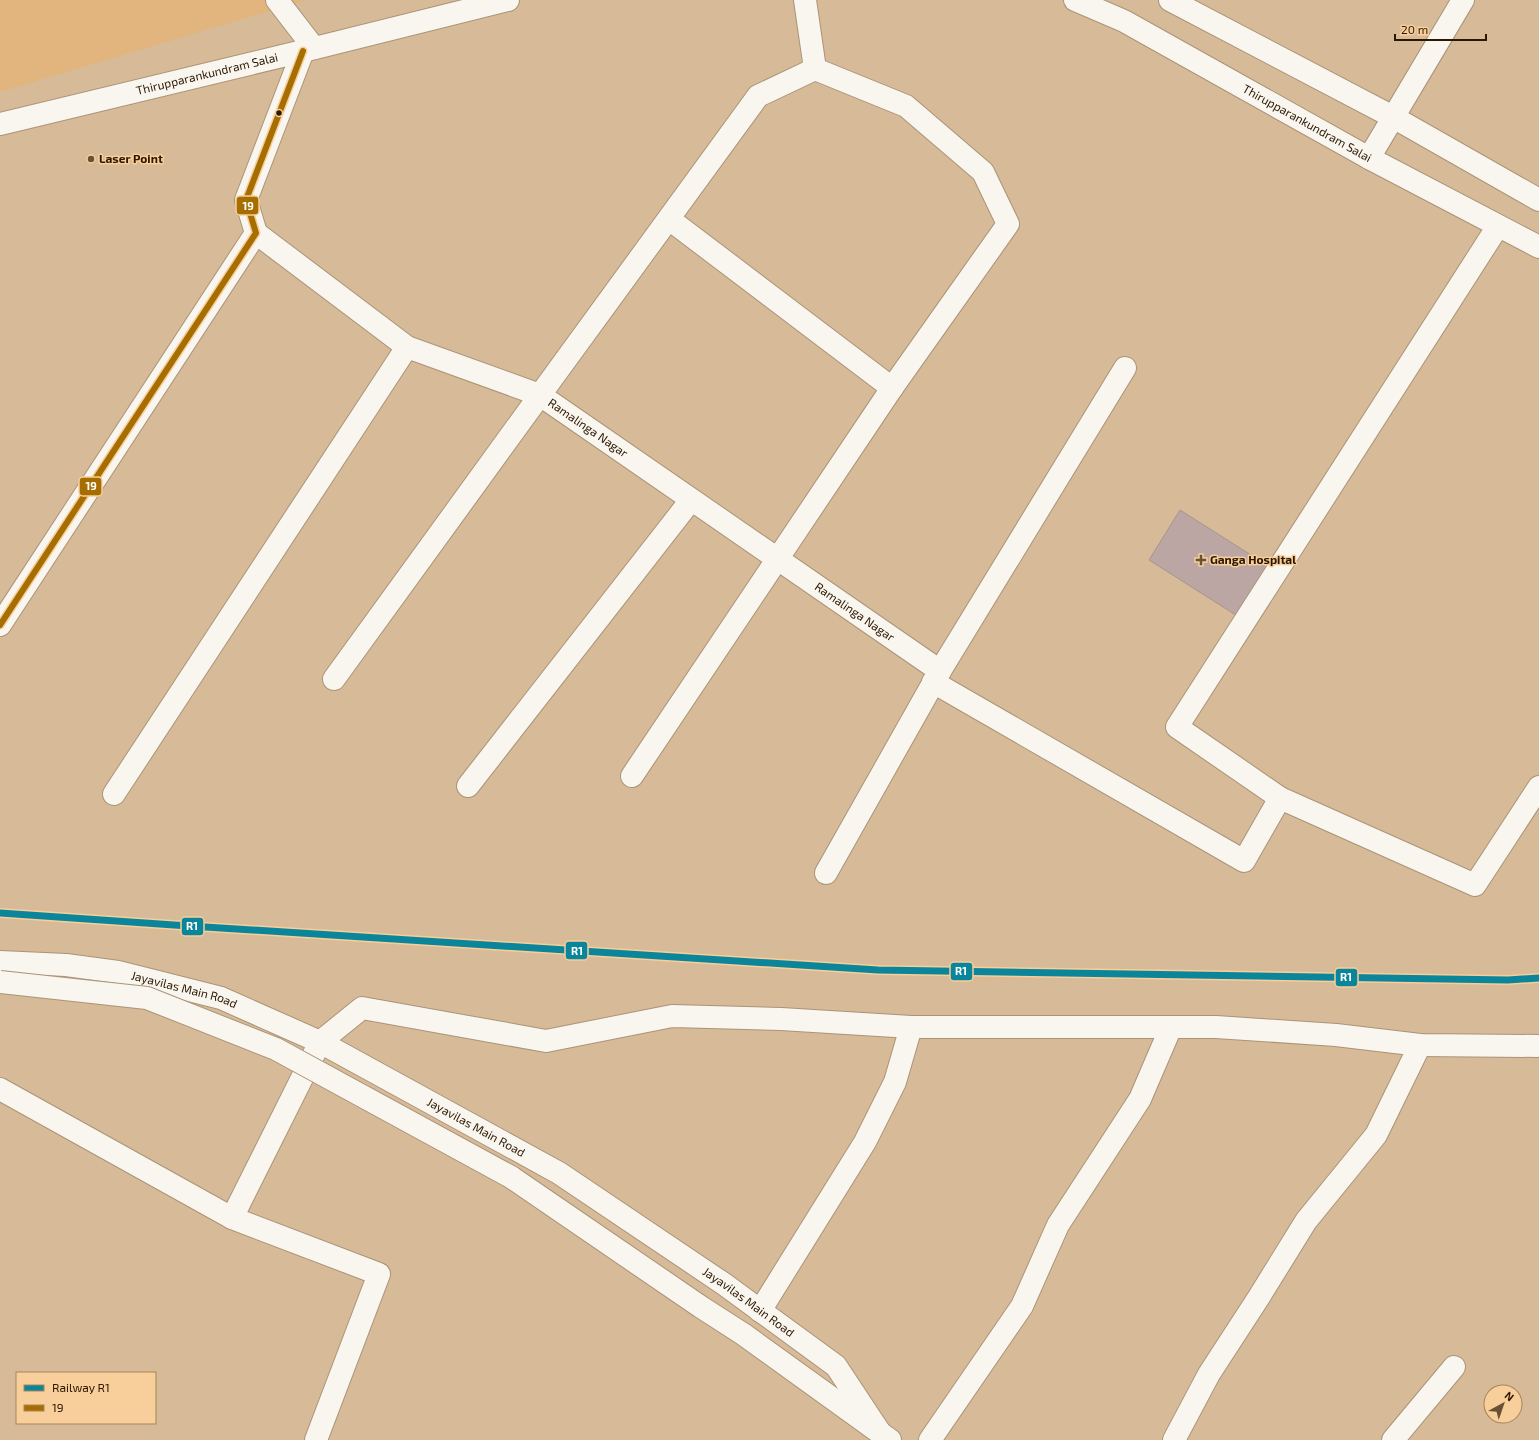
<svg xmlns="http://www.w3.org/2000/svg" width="1539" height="1440" font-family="'Exo 2',sans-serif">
<rect width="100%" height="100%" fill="#d7ba97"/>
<!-- built -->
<polygon fill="#e1b57d" points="0,0 306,0 0,92"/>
<!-- building -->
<polygon fill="#bba6a3" stroke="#a89490" points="1180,510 1270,567 1239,617 1149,560"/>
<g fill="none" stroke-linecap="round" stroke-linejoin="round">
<defs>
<g id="minor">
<polyline points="277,0 314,48"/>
<path id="s1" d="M805 0 815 69 758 96 540 395 940 671 826 873"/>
<polyline points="1369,158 1463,0"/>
<polyline points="669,219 892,388"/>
<polyline points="0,625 256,233 246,200 303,51"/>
<polyline points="940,671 1125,368"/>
<polyline points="334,679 540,395 407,347"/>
<polyline points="933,682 1244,861 1280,798 1475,885 1539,787"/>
<polyline points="632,776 892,388 1008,224 983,172 906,106 815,69"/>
<polyline points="468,786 691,500"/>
<polyline points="114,794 407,347 256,233"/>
<polyline points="1280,798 1177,727 1498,226"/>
<path id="s2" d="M0 962 66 965 118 972 221 998 320 1042 559 1173 724 1284 836 1366 879 1431"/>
<polyline points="0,1089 232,1218 379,1274 316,1440"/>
<polyline points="232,1218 320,1042 362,1008 546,1041 672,1016 781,1019 911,1027 1216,1027 1336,1035 1420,1045 1539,1046"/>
<polyline points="760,1311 865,1142 895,1082 911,1027"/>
<polyline points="930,1440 1022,1306 1058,1225 1140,1099 1171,1027"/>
<polyline points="1174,1440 1209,1374 1259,1297 1306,1221 1376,1135 1420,1045"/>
<polyline points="1393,1440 1454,1367"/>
</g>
<polyline id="tertiary" points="511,1177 701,1307 743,1334 890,1440"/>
<g id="primary">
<path id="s3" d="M1075 0 1124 21 1369 158 1539 247"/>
<polyline points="1170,0 1393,117 1539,200"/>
<path id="s4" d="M0 124 303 51 508 0"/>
</g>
</defs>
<!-- minor casing -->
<use href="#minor" stroke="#aa9478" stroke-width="24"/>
<!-- tertiary casing -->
<use href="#tertiary" stroke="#aa9478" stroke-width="24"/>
<!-- primary casing -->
<use href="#primary" stroke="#aa9478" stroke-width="24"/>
<!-- minor -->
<use href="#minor" stroke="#f9f5ef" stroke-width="22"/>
<!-- tertiary -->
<use href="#tertiary" stroke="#f9f5ef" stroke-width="22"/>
<!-- primary -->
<use href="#primary" stroke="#f9f5ef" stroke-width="22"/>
<defs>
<polyline id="tertiary-bridge" points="0,982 147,998 276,1049 511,1177"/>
</defs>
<!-- tertiary-bridge casing -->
<use href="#tertiary-bridge" stroke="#aa9478" stroke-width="24" stroke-linecap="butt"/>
<!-- tertiary-bridge -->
<use href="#tertiary-bridge" stroke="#f9f5ef" stroke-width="22"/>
<defs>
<polyline id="bus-1" points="0,625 256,233 246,200 303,51"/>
</defs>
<!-- bus-1 casing -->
<use href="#bus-1" stroke="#f8ce9a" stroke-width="9"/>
<!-- bus-1 -->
<use href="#bus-1" stroke="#a66d00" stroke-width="6"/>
<defs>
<polyline id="rail-1" points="0,913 174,925 878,970 1508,980 1539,978"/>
</defs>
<!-- rail-1 casing -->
<use href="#rail-1" stroke="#f8ce9a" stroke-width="10"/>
<!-- rail-1 -->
<use href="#rail-1" stroke="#0b859a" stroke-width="7"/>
</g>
<!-- markers -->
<circle fill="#2c1800" stroke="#f8ce9a" stroke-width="1.5" cx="279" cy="113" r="3.5"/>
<g fill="#685135" stroke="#f8ce9a" stroke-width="1.5">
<circle cx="91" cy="159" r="4"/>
<path d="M1199 554h4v4h4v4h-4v4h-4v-4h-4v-4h4z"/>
</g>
<g text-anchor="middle" stroke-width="3" stroke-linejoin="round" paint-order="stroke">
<!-- street labels -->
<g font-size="12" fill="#2c1800" stroke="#f8ce9a">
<text dy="4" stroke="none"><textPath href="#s4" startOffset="213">Thirupparankundram Salai</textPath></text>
<text dy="4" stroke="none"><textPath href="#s3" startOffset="263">Thirupparankundram Salai</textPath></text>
<text dy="4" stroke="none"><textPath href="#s1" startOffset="561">Ramalinga Nagar</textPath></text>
<text dy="4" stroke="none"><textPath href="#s1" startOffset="885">Ramalinga Nagar</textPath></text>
<text dy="4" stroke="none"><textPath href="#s2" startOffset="187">Jayavilas Main Road</textPath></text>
<text dy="4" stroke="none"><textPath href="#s2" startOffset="511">Jayavilas Main Road</textPath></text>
<text dy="4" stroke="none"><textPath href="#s2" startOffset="835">Jayavilas Main Road</textPath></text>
</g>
<!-- poi labels -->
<g font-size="12" font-weight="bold" fill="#2c1800" stroke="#f8ce9a" text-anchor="start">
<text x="99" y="163">Laser Point</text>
<text x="1210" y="564">Ganga Hospital</text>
</g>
</g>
<g stroke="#f8ce9a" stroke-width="1.5">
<rect x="236" y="196" width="23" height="19" rx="4" fill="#a66d00"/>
<rect x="79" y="477" width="23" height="19" rx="4" fill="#a66d00"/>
<rect x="181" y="917" width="23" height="19" rx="4" fill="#0b859a"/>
<rect x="565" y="941" width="23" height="19" rx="4" fill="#0b859a"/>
<rect x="950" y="962" width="23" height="19" rx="4" fill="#0b859a"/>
<rect x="1335" y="968" width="23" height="19" rx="4" fill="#0b859a"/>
</g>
<g font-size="11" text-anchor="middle" font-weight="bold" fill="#fff">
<text x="248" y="210">19</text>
<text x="91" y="490">19</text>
<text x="192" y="930">R1</text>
<text x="577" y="955">R1</text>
<text x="961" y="975">R1</text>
<text x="1346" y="981">R1</text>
</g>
<!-- legend -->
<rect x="16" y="1372" width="140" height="52" fill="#f8ce9a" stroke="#a6855c"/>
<rect x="24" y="1385" width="20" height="6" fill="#0b859a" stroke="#a6855c"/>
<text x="52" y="1392" font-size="12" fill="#2c1800">Railway R1</text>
<rect x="24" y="1405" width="20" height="6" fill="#a66d00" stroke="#a6855c"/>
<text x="52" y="1412" font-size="12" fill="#2c1800">19</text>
<!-- north arrow -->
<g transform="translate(1503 1404) rotate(40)"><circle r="19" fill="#f8ce9a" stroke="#a6855c"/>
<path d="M0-3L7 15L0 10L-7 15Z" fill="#685135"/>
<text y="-6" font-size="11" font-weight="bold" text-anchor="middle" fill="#2c1800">N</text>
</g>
<!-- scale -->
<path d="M1395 34v6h91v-6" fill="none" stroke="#2c1800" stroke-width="2"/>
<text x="1401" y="34" font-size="12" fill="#2c1800" stroke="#f8ce9a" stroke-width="3" paint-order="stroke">20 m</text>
</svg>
